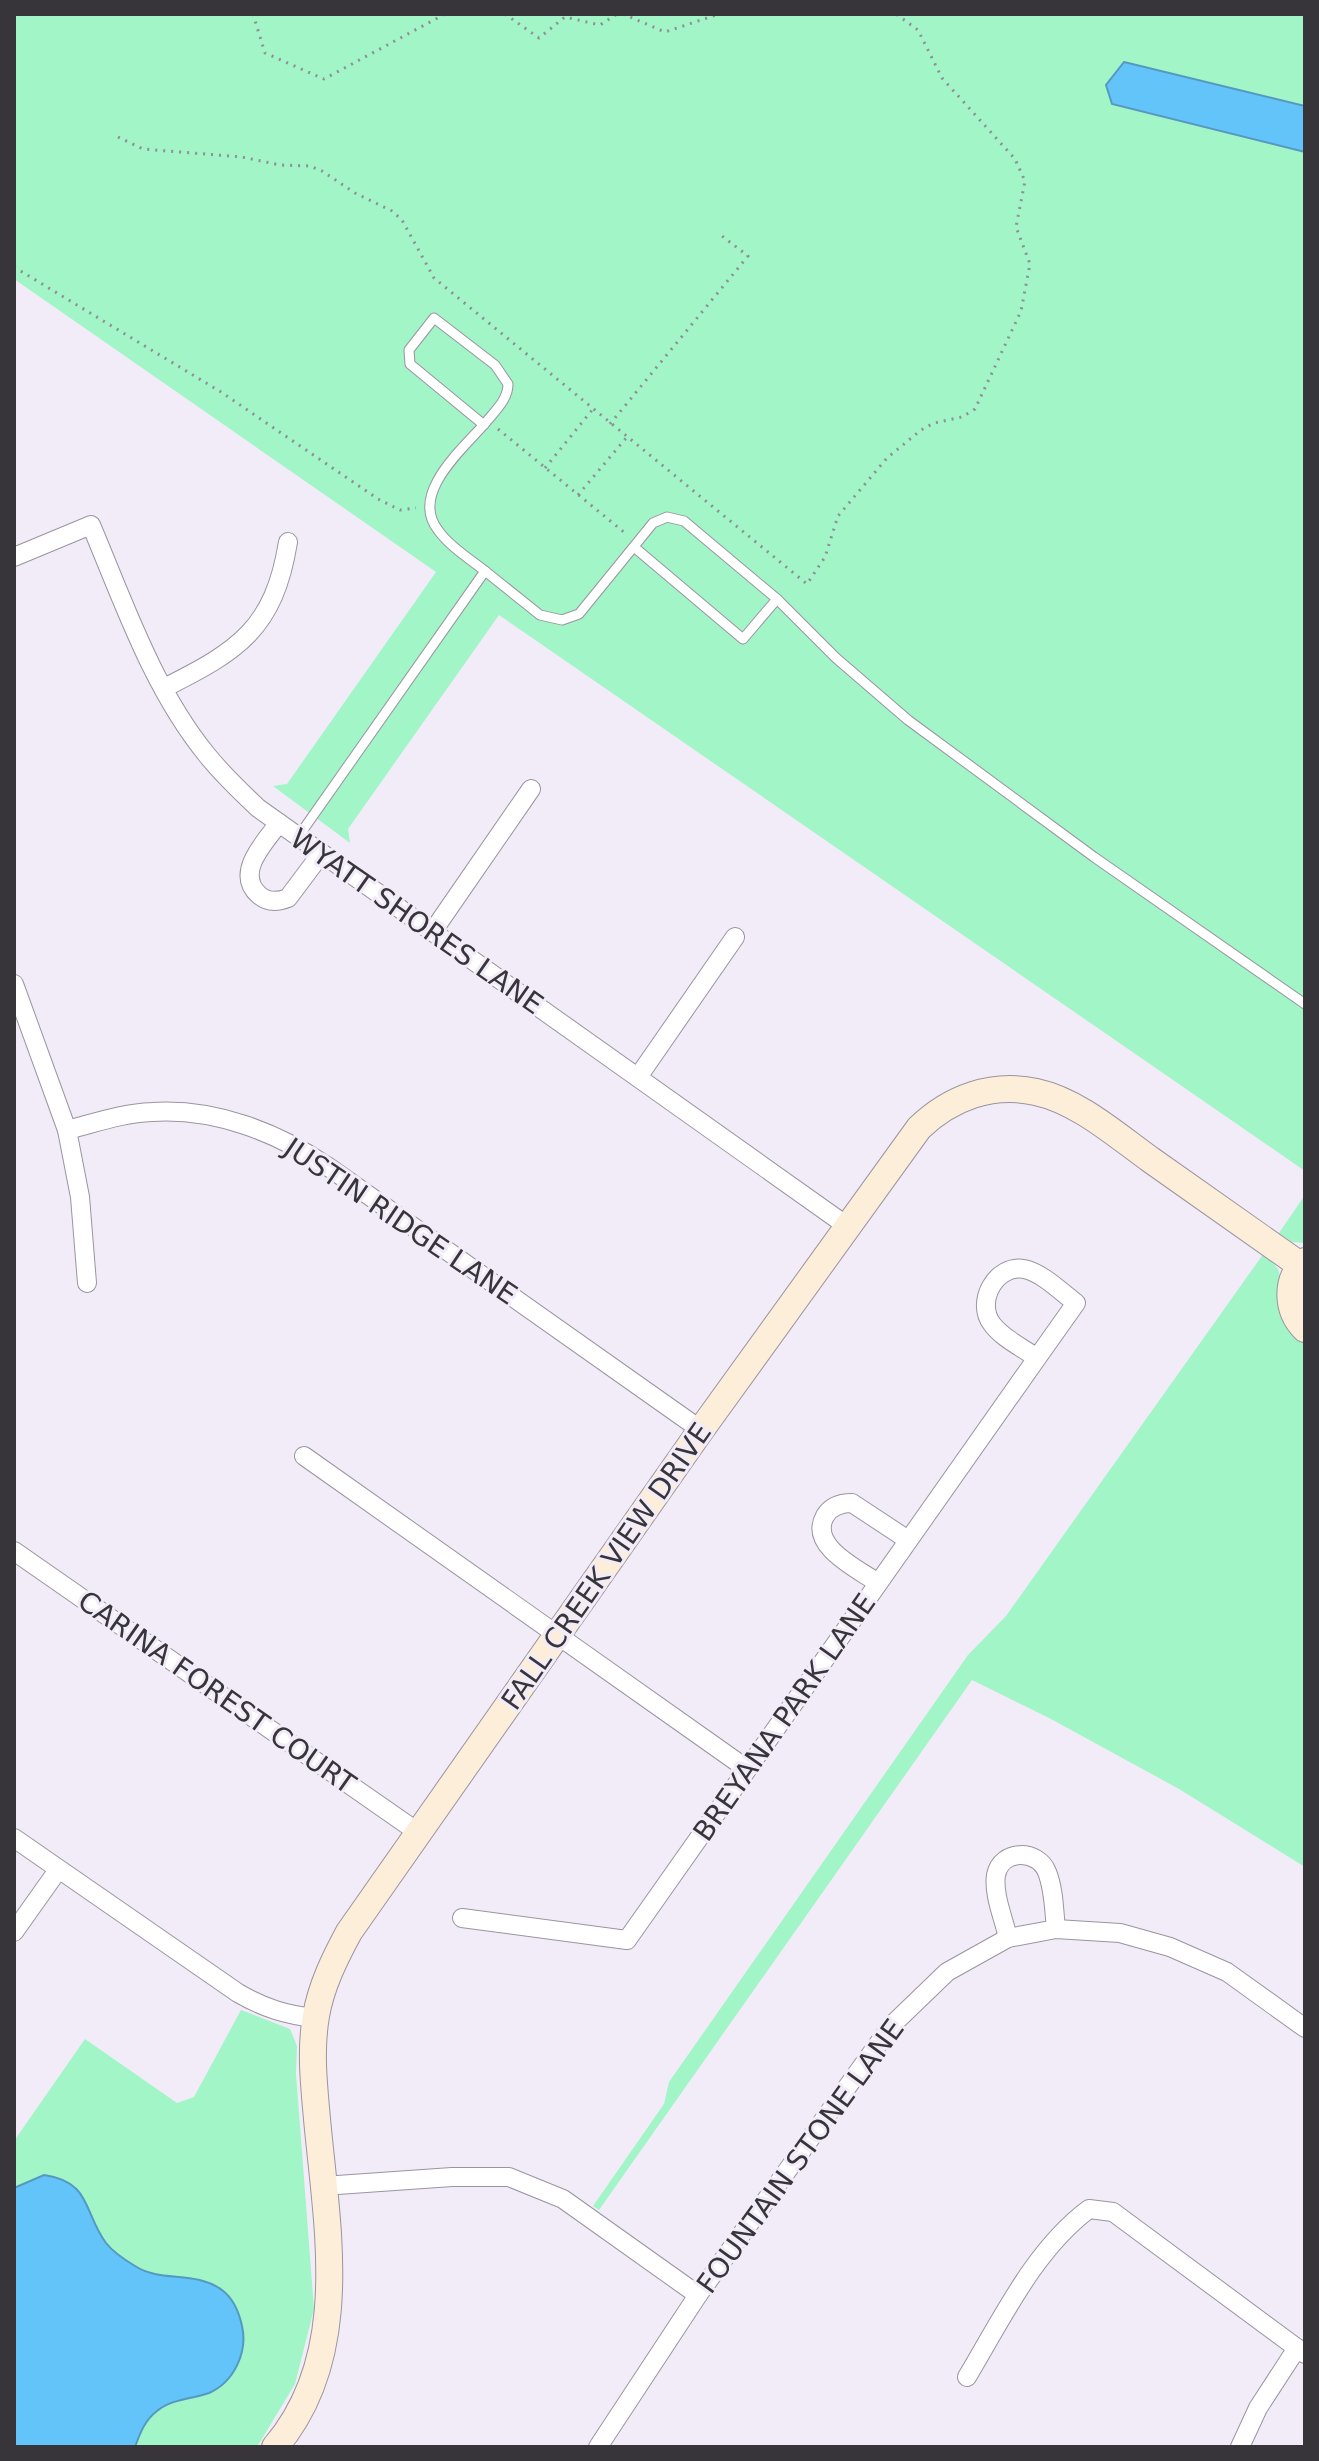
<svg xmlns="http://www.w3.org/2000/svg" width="1319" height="2461" font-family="'DejaVu Sans',sans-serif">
<rect width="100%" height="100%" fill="#f2ecf9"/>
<!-- green -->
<g fill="#a1f5c7">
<polygon points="14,14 1305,14 1305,1171 499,615 348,829 350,843 273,786 287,784 436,572 14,279"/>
<polygon points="1305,1195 1305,1243 1292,1242 1279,1233"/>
<polygon points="1264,1253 1278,1269 1298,1338 1305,1343 1305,1867 1179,1789 1051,1719 972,1680 599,2210 593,2206 664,2104 669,2082 968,1655 1006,1616"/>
<polygon points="241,2010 290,2029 297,2046 296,2074 314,2309 295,2384 257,2447 14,2447 14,2141 85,2039 177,2103 194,2097"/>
</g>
<!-- water -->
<g fill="#63c4fa" stroke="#5699c0" stroke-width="2">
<polygon points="1124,62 1305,106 1305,152 1112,104 1106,85"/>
<path d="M44 2175C92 2182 83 2212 106 2243 113 2252 125 2260 135 2266 161 2283 195 2270 222 2290 234 2299 239 2312 242 2326 248 2352 234 2382 209 2393 192 2399 171 2399 157 2411 145 2420 140 2433 135 2447H14V2188Z"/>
</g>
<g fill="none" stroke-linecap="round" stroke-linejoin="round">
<defs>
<g id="lane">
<path d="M484 425 410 364 409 350 434 318 495 365 508 384C508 399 496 410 487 421 464 448 409 493 438 530 449 546 470 559 485 571"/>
<polyline points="777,599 836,658 908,720 1094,857 1305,1004"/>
<polyline points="298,837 485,571 540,615 562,620 579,614 653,523 667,517 684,521 777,599 743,639 634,547"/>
</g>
<g id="street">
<path d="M14 557 91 525C124 603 153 689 207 755 222 774 240 791 258 808L847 1226"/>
<path d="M164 688C238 651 274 629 288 542"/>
<path d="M279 823C265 842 234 873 259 895 268 903 278 902 288 898L321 854"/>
<polyline points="433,931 531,789"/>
<polyline points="14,984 67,1130 80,1197 87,1283"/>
<polyline points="638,1077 735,937"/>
<path d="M67 1130C95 1123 123 1113 152 1112 215 1108 276 1132 327 1166L701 1430"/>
<polyline points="304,1456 747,1769"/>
<polyline points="14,1551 419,1833"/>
<path d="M878 1583C858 1569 808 1546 825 1516 831 1506 841 1503 852 1503L908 1540"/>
<path d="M14 1838 238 1993C264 2008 286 2015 315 2018"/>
<path d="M462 1918 627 1940 1037 1358C1023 1348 1002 1338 992 1324 975 1302 996 1264 1024 1269 1043 1273 1061 1292 1076 1303L1037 1358"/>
<polyline points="14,1932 58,1870"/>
<path d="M1008 1938C1004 1919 993 1895 996 1875 1001 1849 1038 1849 1047 1872 1054 1889 1054 1911 1056 1929"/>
<polyline points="323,2186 452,2177 509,2177 563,2199 698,2295"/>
<path d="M967 2377C1002 2319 1034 2250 1089 2209L1113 2212 1305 2354"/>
<polyline points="598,2447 698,2295 891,2026 947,1972 1008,1938 1056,1929 1120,1933 1170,1947 1227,1972 1305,2028"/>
<polyline points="1240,2447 1258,2408 1297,2348"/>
</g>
<g id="secondary">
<path d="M1305 1261C1285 1280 1286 1310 1305 1329"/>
<path d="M275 2447C353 2356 327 2228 317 2119 314 2085 310 2051 316 2016 321 1986 335 1958 349 1932L701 1430 919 1128C950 1098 992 1082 1036 1092 1078 1101 1116 1135 1151 1160 1201 1195 1251 1230 1300 1265"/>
</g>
</defs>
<!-- lane casing -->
<use href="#lane" stroke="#9a94a0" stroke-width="11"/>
<!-- street casing -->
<use href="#street" stroke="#9a94a0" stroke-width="20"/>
<!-- secondary casing -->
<use href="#secondary" stroke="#9a94a0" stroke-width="28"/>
<!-- path -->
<g stroke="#918e96" stroke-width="3" stroke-dasharray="2 6" stroke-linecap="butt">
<polyline points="253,14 265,53 324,79 445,14"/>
<polyline points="505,14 539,38 565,17 600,25 617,14"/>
<polyline points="623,14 665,32 719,14"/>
<polyline points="733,14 800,14"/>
<polyline points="118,137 143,149 242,157 280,165 310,166 322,171 355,193 392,211 402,220 434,278 807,584 825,557 838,516 887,458 921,430 934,423 962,417 975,409 1021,311 1030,264 1016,227 1025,181 1015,159 942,78 918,30 896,14"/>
<polyline points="14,267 221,392 378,499 400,510 416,508"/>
<polyline points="610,424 748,256 722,236"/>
<polyline points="498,429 625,533"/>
<polyline points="545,468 593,409"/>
<polyline points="578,495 627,437"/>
</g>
<!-- lane -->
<use href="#lane" stroke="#fff" stroke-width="9"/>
<!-- street -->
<use href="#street" stroke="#fff" stroke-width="18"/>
<!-- secondary -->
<use href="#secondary" stroke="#fdeed9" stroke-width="26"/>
</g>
<g text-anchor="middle" stroke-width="6" stroke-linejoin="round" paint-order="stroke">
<!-- street labels -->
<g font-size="28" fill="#37353a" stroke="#f2ecf9">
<text transform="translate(417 921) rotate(35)" y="10">WYATT SHORES LANE</text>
<text transform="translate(401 1221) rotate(34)" y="10">JUSTIN RIDGE LANE</text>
<text transform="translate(606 1566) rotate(-55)" y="10">FALL CREEK VIEW DRIVE</text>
<text transform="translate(217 1692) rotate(35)" y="10">CARINA FOREST COURT</text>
<text transform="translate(784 1717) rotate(-55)" y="10">BREYANA PARK LANE</text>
<text transform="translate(800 2156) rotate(-54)" y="10">FOUNTAIN STONE LANE</text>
</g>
</g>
<!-- border -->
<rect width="1319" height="2461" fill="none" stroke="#37353a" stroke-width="32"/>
</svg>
